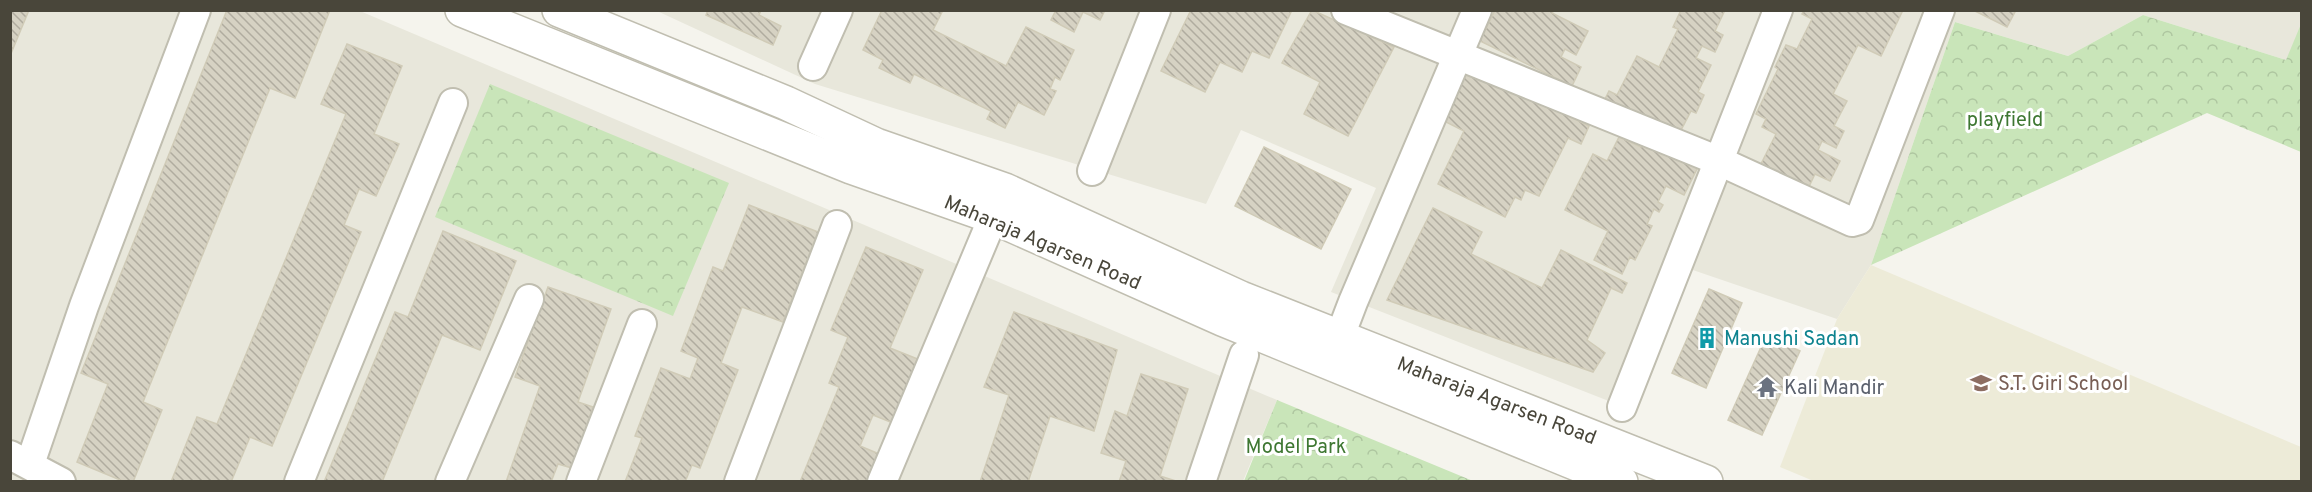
<svg xmlns="http://www.w3.org/2000/svg" width="2312" height="492" font-family="Overpass,sans-serif">
<defs>
<pattern id="forest-crowns" width="20" height="18" patternUnits="userSpaceOnUse" patternTransform="scale(1.5)"><rect width="20" height="18" fill="#c9e5b9"/><path d="M2 6a3 3 0 1 1 6 0M12 15a3 3 0 1 1 6 0" fill="none" stroke="#aec6a0"/></pattern>
<pattern id="building-back-hatch" width="6" height="6" patternUnits="userSpaceOnUse" patternTransform="scale(1.5)"><rect width="6" height="6" fill="#d6d2c3"/><path d="M-1 5l2 2M0 0l6 6M5-1l2 2" fill="none" stroke="#b0ac9f"/></pattern>
</defs>
<rect width="100%" height="100%" fill="#f5f4ed"/>
<!-- residential -->
<g fill="#e8e7db">
<polygon points="2301,10 2302,29 2286,60 2143,15 2068,56 1955,22 1871,265 1837,319 1684,267 1624,407 1331,292 1376,188 1241,130 1206,204 815,84 657,11"/>
<polygon points="10,11 360,11 1277,400 1243,481 11,481"/>
</g>
<!-- education -->
<polygon fill="#edebd8" points="1871,265 2301,447 2301,481 1816,482 1780,467 1837,319"/>
<!-- forest -->
<g fill="url(#forest-crowns)">
<polygon points="2143,15 2286,60 2301,24 2301,152 2207,113 1871,265 1955,22 2068,56"/>
<polygon points="490,84 729,183 673,316 435,217"/>
<polygon points="1277,400 1473,481 1244,481"/>
</g>
<!-- building -->
<g fill="url(#building-back-hatch)" stroke="#d0cbb7" stroke-width="1.5">
<polygon points="10,10 29,10 10,56"/>
<polygon points="227,10 330,10 295,98 270,88 143,402 162,410 133,482 125,482 77,462 108,384 81,373"/>
<polygon points="708,10 761,10 759,15 781,26 773,45 706,15"/>
<polygon points="882,10 943,10 933,30 1006,66 1026,27 1074,50 1060,80 1055,77 1050,89 1056,91 1044,115 1018,102 1005,128 987,119 991,111 914,74 910,83 879,68 883,60 863,50"/>
<polygon points="1056,10 1105,10 1100,20 1083,12 1074,32 1051,20"/>
<polygon points="1191,10 1292,10 1269,58 1252,51 1242,72 1220,62 1205,92 1161,71"/>
<polygon points="1312,10 1394,47 1348,136 1304,114 1320,82 1282,63"/>
<polygon points="1495,10 1554,10 1552,13 1588,31 1576,55 1565,49 1561,57 1581,67 1572,86 1480,41"/>
<polygon points="1681,10 1725,10 1715,31 1723,35 1715,52 1702,46 1696,58 1711,65 1698,92 1704,95 1696,113 1691,111 1679,134 1601,107 1609,91 1617,95 1637,56 1659,67 1678,29 1673,27"/>
<polygon points="1804,10 1903,10 1881,56 1858,45 1833,94 1847,101 1834,126 1844,131 1836,148 1822,141 1818,150 1840,161 1830,181 1815,174 1805,195 1795,180 1761,164 1776,134 1762,127 1766,119 1756,114 1778,69 1775,67 1786,45 1797,49 1812,19 1802,14"/>
<polygon points="1973,10 2016,10 2007,27"/>
<polygon points="347,44 402,66 374,134 399,144 376,196 359,189 344,225 361,232 272,446 250,437 231,482 171,482 197,417 217,424 346,114 321,104"/>
<polygon points="1468,67 1589,126 1581,144 1568,138 1539,196 1525,190 1521,200 1515,197 1505,217 1438,184 1464,131 1442,120"/>
<polygon points="1619,137 1641,147 1644,140 1698,167 1684,195 1666,186 1658,202 1663,205 1659,212 1654,209 1647,224 1652,226 1635,260 1630,257 1622,274 1594,260 1608,231 1565,210 1593,154 1607,161"/>
<polygon points="1264,147 1351,189 1321,249 1235,206"/>
<polygon points="749,205 818,232 783,322 742,307 721,363 738,370 700,468 692,465 685,482 625,482 642,438 635,436 661,368 690,379 698,358 681,351 713,267 723,271"/>
<polygon points="1433,208 1482,232 1471,254 1542,288 1561,250 1627,283 1622,293 1611,288 1587,340 1605,353 1593,372 1387,300"/>
<polygon points="443,231 516,261 480,350 442,335 382,482 324,482 395,312 408,317"/>
<polygon points="866,247 923,270 890,348 920,360 893,423 873,415 860,446 884,456 873,482 800,482 839,387 829,383 848,337 831,330"/>
<polygon points="548,287 611,309 578,402 593,407 572,468 558,464 551,482 506,482 540,386 515,377"/>
<polygon points="1709,289 1742,303 1706,388 1672,373"/>
<polygon points="1014,312 1117,350 1094,431 1050,416 1028,482 980,482 1009,395 984,387"/>
<polygon points="1766,336 1800,351 1762,435 1728,420"/>
<polygon points="1141,374 1188,389 1160,476 1179,482 1119,482 1126,461 1101,453 1115,411 1127,416"/>
</g>
<g fill="none" stroke-linecap="round" stroke-linejoin="round">
<defs>
<g id="minor">
<polyline points="1346,10 1719,161 1852,222 1859,220 1940,10"/>
<polyline points="813,66 838,10"/>
<polyline points="1092,171 1156,10"/>
<polyline points="1332,357 1353,302 1477,10"/>
<polyline points="1622,407 1778,10"/>
<polyline points="10,455 61,482"/>
<polyline points="30,464 84,306 196,10"/>
<polyline points="299,482 453,103"/>
<polyline points="450,482 529,299"/>
<polyline points="581,482 642,324"/>
<polyline points="739,482 837,225"/>
<polyline points="882,482 1002,196"/>
<polyline points="1201,482 1244,355"/>
</g>
<g id="tertiary">
<polyline points="462,10 851,167 993,217 1222,319 1621,482"/>
<polyline points="559,10 786,103 876,145 1005,190 1241,298 1706,482"/>
</g>
</defs>
<!-- minor casing -->
<use href="#minor" stroke="#c0beb0" stroke-width="32"/>
<!-- tertiary casing -->
<use href="#tertiary" stroke="#c0beb0" stroke-width="36"/>
<!-- minor -->
<use href="#minor" stroke="#fff" stroke-width="28"/>
<!-- tertiary -->
<use href="#tertiary" stroke="#fff" stroke-width="33"/>
</g>
<!-- icons -->
<defs>
<symbol id="building-bare" viewBox="-9 -9 18 18"><path d="M-4-6H4V6H1V3H-1V6H-4ZM-2.5-4.3h1.7v1.8h-1.7ZM.8-4.3h1.7v1.8H.8ZM-2.5-1h1.7V.8h-1.7ZM.8-1h1.7V.8H.8Z" fill="#0f9aa8" stroke="#fff" stroke-width="2.5" paint-order="stroke"/></symbol>
<symbol id="school-bare" viewBox="-9 -9 18 18"><path d="M0-5L7-2L0 1L-7-2ZM-4 1L0 2.5L4 1V4Q0 6-4 4Z" fill="#8d6e63" stroke="#fff" stroke-width="2.5" paint-order="stroke"/></symbol>
<symbol id="temple-bare" viewBox="-9 -9 18 18"><path d="M0-6L5-2H3V0L6.5 2.5H4V6H1.5V3h-3V6H-4V2.5H-6.5L-3 0V-2H-5Z" fill="#6b7280" stroke="#fff" stroke-width="2.5" paint-order="stroke"/></symbol>
</defs>
<g fill-rule="evenodd">
<use href="#building-bare" x="1692" y="323" width="30" height="30"/>
<use href="#school-bare" x="1966" y="368" width="30" height="30"/>
<use href="#temple-bare" x="1752" y="372" width="30" height="30"/>
</g>
<g text-anchor="middle" stroke-width="6" stroke-linejoin="round" paint-order="stroke">
<!-- park labels -->
<g font-size="20" fill="#3e7732" stroke="#fff">
<text x="2005" y="126">playfield</text>
<text x="1296" y="453">Model Park</text>
</g>
<!-- street labels -->
<g font-size="20" fill="#49463a" stroke="#fff">
<text transform="translate(1043 242) rotate(23)" y="7">Maharaja Agarsen Road</text>
<text transform="translate(1497 400) rotate(21)" y="7">Maharaja Agarsen Road</text>
</g>
<!-- culture labels -->
<g font-size="20" fill="#0d838f" stroke="#fff" text-anchor="start">
<text x="1724" y="345">Manushi Sadan</text>
</g>
<!-- education labels -->
<g font-size="20" fill="#785e54" stroke="#fff" text-anchor="start">
<text x="1998" y="390">S.T. Giri School</text>
</g>
<!-- worship labels -->
<g font-size="20" fill="#5b616d" stroke="#fff" text-anchor="start">
<text x="1784" y="394">Kali Mandir</text>
</g>
</g>
<!-- border -->
<rect width="2312" height="492" fill="none" stroke="#49463a" stroke-width="24"/>
</svg>
